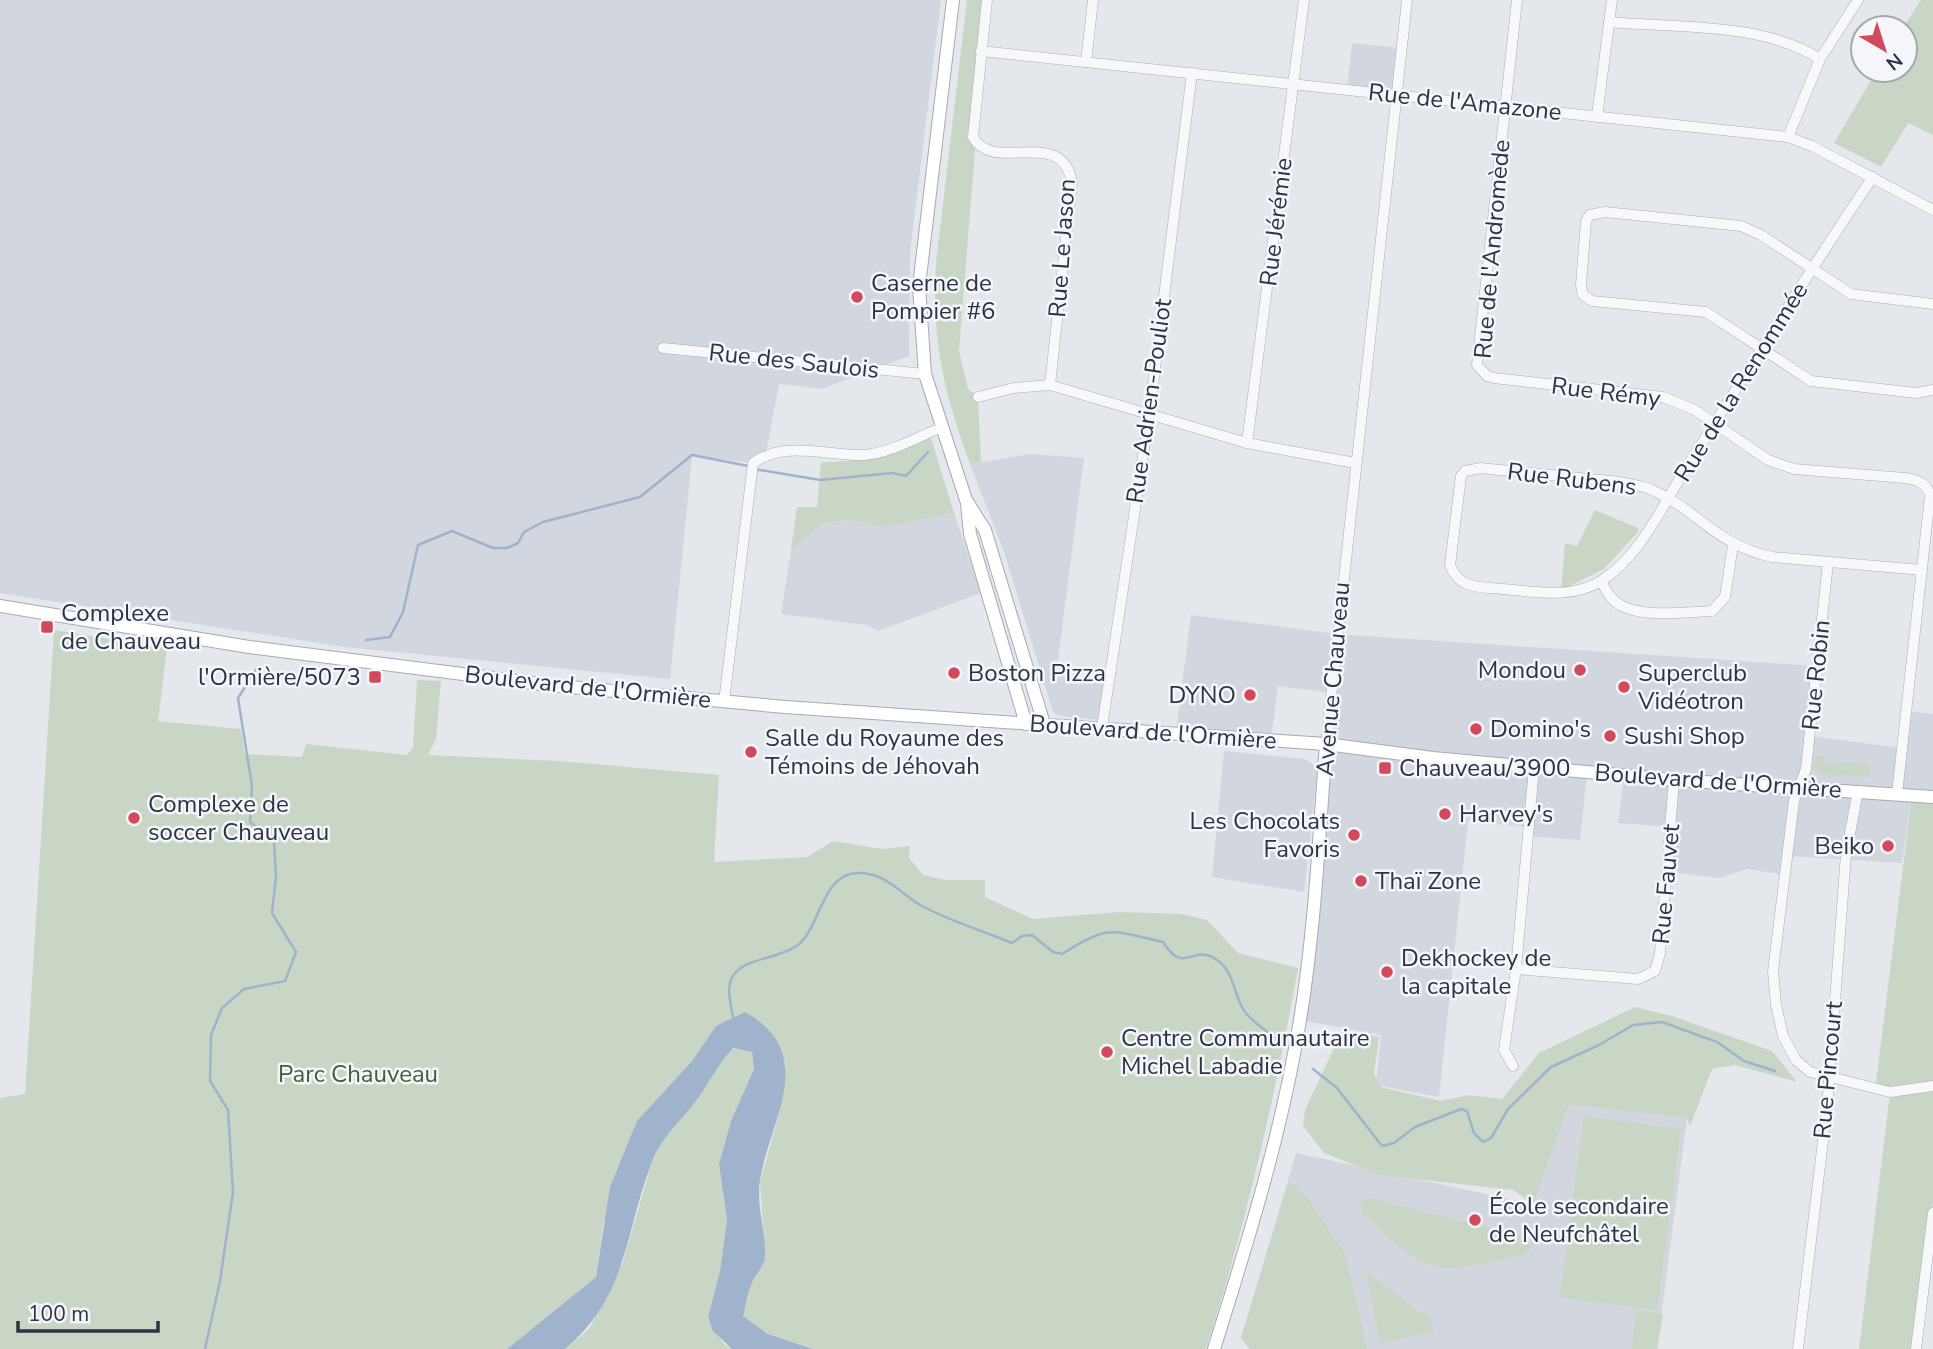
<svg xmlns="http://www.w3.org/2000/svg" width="1933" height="1349" font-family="'Nunito Sans',sans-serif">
<rect width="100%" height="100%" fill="#e4e7ec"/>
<!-- built -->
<g fill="#d2d6de">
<polygon points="0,0 941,0 910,252 909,356 822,389 779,384 767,448 753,463 692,456 670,679 344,647 0,593"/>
<polygon points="1352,43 1401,48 1395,94 1347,89"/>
<polygon points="1030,454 1084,458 1056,675 1105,683 1100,720 1060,716 1053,712 1004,552 970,464"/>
<polygon points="954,513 981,593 878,631 867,625 781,614 791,550 824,523 851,520 886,527"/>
<polygon points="1191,615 1336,634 1816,666 1811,736 1901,748 1904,711 1933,714 1933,797 1912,796 1902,863 1789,856 1786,875 1747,869 1720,878 1667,872 1672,827 1618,823 1624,776 1587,772 1580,840 1526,836 1528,827 1468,821 1439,1097 1376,1085 1381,1035 1300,1020 1331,693 1278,686 1271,740 1176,732"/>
<polygon points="1224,751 1305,759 1313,764 1317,774 1304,892 1212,877"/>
<polygon points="1569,1105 1687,1118 1657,1349 1250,1349 1241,1338 1296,1153 1532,1204"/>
</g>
<!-- green -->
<g fill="#c9d6c5">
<path d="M967 0H987L959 351 968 389 978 397 981 462 970 464C943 388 932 344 936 263Z"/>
<polygon points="1921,0 1933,0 1933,135 1908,123 1881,167 1834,143 1877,70 1905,70 1903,28"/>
<path d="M930 435 954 513 886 527 851 520 824 523 791 550 797 507H817L821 462C862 463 893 450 930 435Z"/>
<polygon points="1595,510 1638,528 1637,533 1604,569 1561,590 1565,543 1577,546"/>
<path d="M54 630 167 648 158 721 241 729 245 754 302 757 306 744 407 755 413 748 417 680 441 681 436 739 428 755 559 761 719 775 714 862 807 857 833 841 881 849 910 846 909 858 923 875 946 880H985V897L1033 919 1120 912 1182 914 1207 920 1238 953 1298 968C1275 1097 1246 1225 1206 1349H813L768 1334 743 1316 751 1283 765 1258 760 1182 778 1118 786 1063 716 1026 692 1061 637 1121 603 1226 596 1277 507 1349H0V1098L25 1094Z"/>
<polygon points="1815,756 1826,757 1825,763 1836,765 1837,762 1870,764 1870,777 1821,774 1814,768"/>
<polygon points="1912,796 1933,797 1933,1202 1919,1349 1859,1349 1890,1093 1875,1090"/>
<polygon points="1635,1007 1672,1016 1772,1051 1797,1082 1735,1065 1712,1069 1690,1126 1687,1118 1569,1105 1533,1204 1513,1190 1380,1175 1324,1153 1303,1126 1305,1110 1342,1031 1379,1037 1374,1073 1380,1087 1441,1101 1469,1095 1502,1099 1539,1053"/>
<polygon points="729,1048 752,1052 754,1069 731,1121 719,1164 727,1220 720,1271 708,1317 724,1344 732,1349 565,1349 589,1329 623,1262 652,1162 664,1137 696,1100"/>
<polygon points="1584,1116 1681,1129 1657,1310 1560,1298"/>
<polygon points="1289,1182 1308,1198 1346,1256 1367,1349 1250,1349 1241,1338"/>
<path d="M1366 1197 1526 1237 1531 1248 1524 1255C1499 1259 1469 1269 1443 1268 1414 1266 1384 1232 1363 1213L1360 1204Z"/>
<polygon points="1366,1270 1418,1311 1430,1315 1433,1333 1380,1343"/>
<polygon points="1637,1310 1663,1314 1657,1349 1631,1349"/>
</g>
<!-- water -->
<path fill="#9fb4cc" d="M745 1012C819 1054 771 1117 760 1180 756 1206 766 1231 765 1256 765 1266 754 1275 751 1285 747 1295 746 1306 743 1316L768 1334 813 1349H732L713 1331 708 1317 720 1271 727 1220 719 1164 731 1121 754 1069 752 1052 733 1048C718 1064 709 1083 696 1101 680 1122 662 1136 652 1162 624 1233 629 1295 565 1349H507L596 1277 610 1187 637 1121 692 1061 716 1026Z"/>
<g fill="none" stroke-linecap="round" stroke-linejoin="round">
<!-- stream -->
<g stroke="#9fb4cc" stroke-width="2.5">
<polyline points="754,469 820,480 892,473 906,476 928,452"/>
<polyline points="366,640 390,637 403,612 418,545 452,531 493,548 507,548 518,543 524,532 543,522 640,497 692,455 748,466"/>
<path d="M734 1021C731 1005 723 982 738 970 754 957 781 958 798 945 820 928 822 874 857 873 886 872 900 894 922 906 950 921 983 931 1012 943L1022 936 1032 935 1053 952 1062 954C1111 924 1110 930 1163 942 1185 977 1192 942 1217 960 1235 972 1233 995 1245 1012 1255 1025 1274 1036 1287 1046"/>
<polyline points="1313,1069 1337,1088 1382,1146 1394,1143 1415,1127 1461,1109 1467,1111 1474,1133 1483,1142 1491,1138 1508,1109 1551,1067 1599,1045 1633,1025 1662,1022 1717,1042 1744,1061 1775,1071"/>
<polyline points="205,1349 220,1281 233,1192 228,1110 210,1081 211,1035 222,1008 244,989 285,981 296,952 272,913 276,877 274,840 250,822 252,786 238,698 258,667"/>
</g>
<defs>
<g id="minor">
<path d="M987 0 973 137C994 175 1061 125 1072 182L1050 385"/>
<path d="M1517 0 1477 365 1487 376 1494 378 1663 397 1695 410 1768 460 1794 469 1905 478C1918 480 1927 483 1930 496L1897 794"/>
<path d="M1609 22C1675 28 1763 22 1820 59"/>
<polyline points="981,51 1788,137 1812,146 1933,210"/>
<polyline points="1086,62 1093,0"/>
<polyline points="1597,117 1612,0"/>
<polyline points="1788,137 1820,59 1858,0"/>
<path d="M1873 177C1809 270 1751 367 1690 462 1664 502 1642 555 1601 581 1572 599 1536 592 1503 589 1481 587 1459 590 1450 565L1461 476 1465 471 1481 468C1517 472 1553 475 1588 479 1609 481 1632 482 1652 490 1698 510 1714 544 1772 557L1922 570"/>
<polyline points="1933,304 1851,294 1761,235 1741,226 1605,212 1590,215 1586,221 1581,285 1583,295 1592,301 1706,312 1811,381 1916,393 1933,390"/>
<polyline points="663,348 925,374"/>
<polyline points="978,397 1014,388 1050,385 1247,443 1355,463"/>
<polyline points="1247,443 1304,0"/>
<polyline points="1828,563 1806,769 1794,801 1773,971 1776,1005 1783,1036 1796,1060 1810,1072 1890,1092 1933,1086"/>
<path d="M1601 581C1606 590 1611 601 1622 606 1646 618 1686 612 1712 611L1725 597 1733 545"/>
<path d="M724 702 753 463C785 440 827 456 864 455 890 453 916 438 940 428"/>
<polyline points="1102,728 1149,416 1192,73"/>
<polyline points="1326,744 1407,0"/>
<polyline points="1516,969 1638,979 1655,971 1660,953 1674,780"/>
<polyline points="1513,1066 1504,1050 1516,969 1534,768"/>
<polyline points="1798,1349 1827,1108 1846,854 1858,791"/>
<polyline points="1916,1349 1933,1213"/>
</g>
<g id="major">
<polyline points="953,0 919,286 925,374 966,500 985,530 1044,724"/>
<polyline points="967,503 970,534 1026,724"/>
<polyline points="0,606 249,647 549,685 785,707 1326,744 1433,758 1674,780 1933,797"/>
<path d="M1214 1349C1248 1241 1282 1132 1300 1020 1315 929 1319 836 1326 744"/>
</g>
</defs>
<!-- minor casing -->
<use href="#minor" stroke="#a9aeb7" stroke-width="11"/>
<!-- major casing -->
<use href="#major" stroke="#a3abb8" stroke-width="14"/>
<!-- minor -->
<use href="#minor" stroke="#f7f8fa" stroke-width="10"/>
<!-- major -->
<use href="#major" stroke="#fff" stroke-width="12"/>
</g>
<!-- markers -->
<g fill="#d1495b" stroke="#f4f6f9" stroke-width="2.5">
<circle cx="857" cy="297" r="7"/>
<rect x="40" y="620" width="14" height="14" rx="3.5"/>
<circle cx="1580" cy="670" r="7"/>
<circle cx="954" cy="673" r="7"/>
<rect x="368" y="670" width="14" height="14" rx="3.5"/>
<circle cx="1624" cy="687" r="7"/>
<circle cx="1250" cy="695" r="7"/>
<circle cx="1476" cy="729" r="7"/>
<circle cx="1610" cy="736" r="7"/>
<circle cx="751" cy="752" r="7"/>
<rect x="1378" y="761" width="14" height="14" rx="3.5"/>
<circle cx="1445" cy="814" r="7"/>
<circle cx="134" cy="818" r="7"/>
<circle cx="1354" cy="835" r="7"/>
<circle cx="1888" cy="846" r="7"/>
<circle cx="1361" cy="881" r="7"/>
<circle cx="1387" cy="972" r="7"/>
<circle cx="1107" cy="1052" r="7"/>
<circle cx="1475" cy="1220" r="7"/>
</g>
<g text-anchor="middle" stroke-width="5" stroke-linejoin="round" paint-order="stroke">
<!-- street labels -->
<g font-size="24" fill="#2b3445" stroke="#f4f6f9">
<text transform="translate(1465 102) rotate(6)" y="8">Rue de l'Amazone</text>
<text transform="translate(1276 222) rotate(-83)" y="8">Rue Jérémie</text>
<text transform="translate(1062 248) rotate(-86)" y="8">Rue Le Jason</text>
<text transform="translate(1492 249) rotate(-85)" y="8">Rue de l'Andromède</text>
<text transform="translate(794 361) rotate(6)" y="8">Rue des Saulois</text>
<text transform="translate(1741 382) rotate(-58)" y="8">Rue de la Renommée</text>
<text transform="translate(1606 392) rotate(7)" y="8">Rue Rémy</text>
<text transform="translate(1149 401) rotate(-82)" y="8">Rue Adrien-Pouliot</text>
<text transform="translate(1572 479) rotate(7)" y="8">Rue Rubens</text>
<text transform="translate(1816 675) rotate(-84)" y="8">Rue Robin</text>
<text transform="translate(1333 679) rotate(-85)" y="8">Avenue Chauveau</text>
<text transform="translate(588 687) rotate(6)" y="8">Boulevard de l'Ormière</text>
<text transform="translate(1153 732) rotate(4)" y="8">Boulevard de l'Ormière</text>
<text transform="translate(1718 781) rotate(4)" y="8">Boulevard de l'Ormière</text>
<text transform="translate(1666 884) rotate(-85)" y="8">Rue Fauvet</text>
<text transform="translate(1828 1070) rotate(-85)" y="8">Rue Pincourt</text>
</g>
<!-- poi labels -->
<g font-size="24" fill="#2b3445" stroke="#f4f6f9" text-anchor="start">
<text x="871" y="291">Caserne de<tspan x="871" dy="28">Pompier #6</tspan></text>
<text x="61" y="621">Complexe<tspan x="61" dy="28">de Chauveau</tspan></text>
<text x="1566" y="678" text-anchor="end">Mondou</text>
<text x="968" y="681">Boston Pizza</text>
<text x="1638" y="681">Superclub<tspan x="1638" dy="28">Vidéotron</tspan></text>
<text x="361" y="685" text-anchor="end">l'Ormière/5073</text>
<text x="1236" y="703" text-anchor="end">DYNO</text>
<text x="1490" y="737">Domino's</text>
<text x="1624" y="744">Sushi Shop</text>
<text x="765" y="746">Salle du Royaume des<tspan x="765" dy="28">Témoins de Jéhovah</tspan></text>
<text x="1399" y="776">Chauveau/3900</text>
<text x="148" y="812">Complexe de<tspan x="148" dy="28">soccer Chauveau</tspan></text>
<text x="1459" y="822">Harvey's</text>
<text x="1340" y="829" text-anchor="end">Les Chocolats<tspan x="1340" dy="28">Favoris</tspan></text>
<text x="1874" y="854" text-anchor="end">Beiko</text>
<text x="1375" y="889">Thaï Zone</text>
<text x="1401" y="966">Dekhockey de<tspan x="1401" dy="28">la capitale</tspan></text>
<text x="1121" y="1046">Centre Communautaire<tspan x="1121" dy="28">Michel Labadie</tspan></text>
<text x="1489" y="1214">École secondaire<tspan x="1489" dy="28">de Neufchâtel</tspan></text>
</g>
<!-- park labels -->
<g font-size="24" fill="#3f6138" stroke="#f4f6f9">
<text x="358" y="1082">Parc Chauveau</text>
</g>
</g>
<!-- north arrow -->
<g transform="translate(1884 49) rotate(141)"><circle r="33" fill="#f4f6f9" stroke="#a4a8b1" stroke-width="2"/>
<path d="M0-5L12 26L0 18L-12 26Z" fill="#d1495b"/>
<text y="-10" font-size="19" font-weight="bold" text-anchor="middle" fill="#2b3445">N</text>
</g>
<!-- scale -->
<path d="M18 1321v10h140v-10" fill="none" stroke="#2b3445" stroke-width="3.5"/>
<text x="28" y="1321" font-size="21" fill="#2b3445" stroke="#f4f6f9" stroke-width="5" paint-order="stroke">100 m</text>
</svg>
